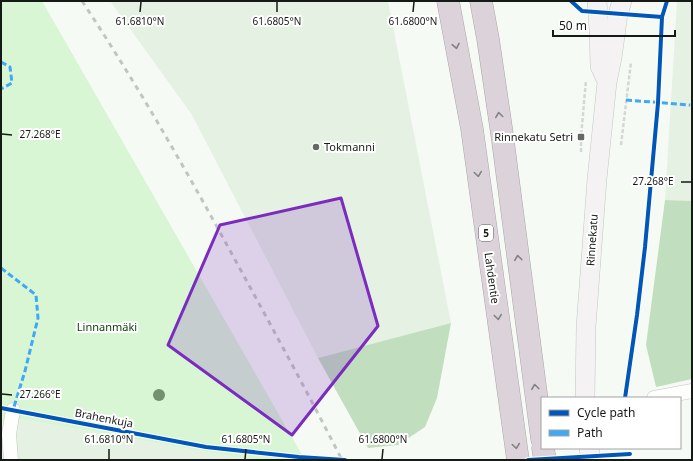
<svg xmlns="http://www.w3.org/2000/svg" width="693" height="461" font-family="'Noto Sans',sans-serif">
<rect width="100%" height="100%" fill="#f5fbf4"/>
<!-- built -->
<g fill="#e5f1e3">
<polygon points="110,1 388,1 451,323 318,358 192,115"/>
<polygon points="677,1 692,1 692,201 665,200"/>
<polygon points="20,419 251,460 1,460 1,424"/>
</g>
<!-- green -->
<polygon fill="#d8f6d4" points="1,1 42,1 305,460 251,460 20,419 1,424"/>
<!-- forest -->
<g fill="#c1debe">
<polygon points="665,200 692,201 692,379 656,387 646,345"/>
<polygon points="451,323 437,398 425,427 398,445 368,448 318,358"/>
</g>
<g fill="none" stroke-linecap="round" stroke-linejoin="round">
<defs>
<g id="street">
<polyline points="654,398 692,391"/>
<polyline points="11,460 9,434 13,410"/>
</g>
<g id="secondary">
<polyline points="597,1 599,29 600,66 605,77"/>
<polyline points="585,398 586,327 597,179 607,82 612,58 618,14 622,1"/>
<polyline points="589,448 591,460"/>
</g>
<g id="highway">
<polyline points="448,1 472,129 518,460"/>
<polyline points="481,1 488,39 502,134 542,439"/>
<polyline points="543,448 545,460"/>
</g>
</defs>
<!-- street casing -->
<use href="#street" stroke="#c2c7c1" stroke-width="15"/>
<!-- secondary casing -->
<use href="#secondary" stroke="#c2c7c1" stroke-width="20"/>
<!-- highway casing -->
<use href="#highway" stroke="#aba4a9" stroke-width="23"/>
<!-- path -->
<g stroke="#d5d6d5" stroke-width="2.5" stroke-dasharray="4 2" stroke-linecap="butt">
<polyline points="690,105 692,105"/>
<polyline points="621,145 631,62"/>
<polyline points="581,152 581,137 586,80"/>
</g>
<!-- street -->
<use href="#street" stroke="#fefefd" stroke-width="14"/>
<!-- secondary -->
<use href="#secondary" stroke="#f4f2f3" stroke-width="19"/>
<!-- highway -->
<use href="#highway" stroke="#dcd3da" stroke-width="22"/>
<!-- rail -->
<path stroke="#c3c5c3" stroke-width="3" stroke-dasharray="5 5" stroke-linecap="butt" d="M82 1C139 87 190 177 239 267 274 331 309 395 342 460"/>
<!-- quiet -->
<g stroke="#3fa9f5" stroke-width="3" stroke-dasharray="6 3" stroke-linecap="butt">
<polyline points="1,62 10,67 12,83 1,89"/>
<polyline points="626,100 690,105"/>
<polyline points="1,268 36,295 38,318 25,371 13,410"/>
</g>
<defs>
<g id="cycleway">
<polyline points="571,1 582,11 662,17"/>
<polyline points="625,398 637,315 645,247 658,103 662,17 667,1"/>
<polyline points="1,408 206,447 299,457 345,460"/>
<polyline points="528,460 630,454"/>
</g>
</defs>
<!-- cycleway casing -->
<use href="#cycleway" stroke="#fff" stroke-width="6"/>
<!-- cycleway -->
<use href="#cycleway" stroke="#0057b8" stroke-width="4"/>
</g>
<!-- trees -->
<circle fill="#739171" cx="159" cy="395" r="6"/>
<!-- one-way arrows -->
<defs><path id="oneway-chevron" d="M-2-3.5L2.5 0L-2 3.5" fill="none" stroke-width="1.6" stroke-linecap="round" stroke-linejoin="round"/></defs>
<g stroke="#838082">
<use href="#oneway-chevron" transform="translate(456 46) rotate(79)"/>
<use href="#oneway-chevron" transform="translate(499 115) rotate(-98)"/>
<use href="#oneway-chevron" transform="translate(478 174) rotate(82)"/>
<use href="#oneway-chevron" transform="translate(518 258) rotate(-97)"/>
<use href="#oneway-chevron" transform="translate(498 317) rotate(82)"/>
<use href="#oneway-chevron" transform="translate(535 387) rotate(-97)"/>
<use href="#oneway-chevron" transform="translate(516 446) rotate(82)"/>
</g>
<!-- marked area -->
<path fill="#7b2cbf" fill-opacity="0.2" stroke="#7b2cbf" stroke-width="3" stroke-linejoin="round" d="M341 198 378 326 292 435 168 345 220 225Z"/>
<!-- ticks -->
<path fill="none" stroke="#161a16" stroke-width="1.5" d="M140 12 141 2M277 12V2M413 12 414 2M2 134 12 135M681 182H691M2 394 12 395M109 459V449M245 459 246 449M382 459 383 449"/>
<!-- markers -->
<g fill="#646964" stroke="#fff" stroke-width="1.5">
<rect x="577" y="133" width="8" height="8" rx="2"/>
<circle cx="316" cy="147" r="4"/>
</g>
<g text-anchor="middle" stroke-width="4" stroke-linejoin="round" paint-order="stroke">
<!-- shield labels -->
<rect fill="#fff" stroke="#5c5f5c" stroke-width="1" x="479" y="225" width="14" height="16" rx="3"/>
<g font-size="10" font-weight="bold" fill="#161a16">
<text x="486" y="237">5</text>
</g>
<!-- poi labels -->
<g font-size="11" fill="#161a16" stroke="#fff" text-anchor="end">
<text x="573" y="141">Rinnekatu Setri</text>
<text x="324" y="151" text-anchor="start">Tokmanni</text>
</g>
<!-- street labels -->
<g font-size="11" fill="#161a16" stroke="#fff">
<text transform="translate(592 240) rotate(-86)" y="4">Rinnekatu</text>
<text transform="translate(492 278) rotate(82)" y="4">Lahdentie</text>
<text transform="translate(104 418) rotate(11)" y="4">Brahenkuja</text>
</g>
<!-- park labels -->
<g font-size="11" fill="#083a06" stroke="#fff">
<text x="107" y="331">Linnanmäki</text>
</g>
</g>
<g font-size="10" text-anchor="middle" fill="#161a16" stroke="#fff" stroke-width="4" stroke-linejoin="round" paint-order="stroke">
<text x="140" y="25">61.6810°N</text>
<text x="277" y="25">61.6805°N</text>
<text x="413" y="25">61.6800°N</text>
<text x="40" y="138">27.268°E</text>
<text x="653" y="185">27.268°E</text>
<text x="40" y="398">27.266°E</text>
<text x="109" y="443">61.6810°N</text>
<text x="246" y="443">61.6805°N</text>
<text x="383" y="443">61.6800°N</text>
</g>
<!-- border -->
<rect width="693" height="461" fill="none" stroke="#161a16" stroke-width="4"/>
<!-- legend -->
<rect x="541" y="397" width="140" height="52" fill="#ffffff" stroke="#a2a3a2"/>
<rect x="549" y="410" width="20" height="6" fill="#0057b8" stroke="#a2a3a2"/>
<text x="577" y="417" font-size="12" fill="#161a16">Cycle path</text>
<rect x="549" y="430" width="20" height="6" fill="#3fa9f5" stroke="#a2a3a2"/>
<text x="577" y="437" font-size="12" fill="#161a16">Path</text>
<!-- scale -->
<path d="M553 30v6h122v-6" fill="none" stroke="#161a16" stroke-width="2"/>
<text x="559" y="30" font-size="12" fill="#161a16" stroke="#ffffff" stroke-width="3" paint-order="stroke">50 m</text>
</svg>
